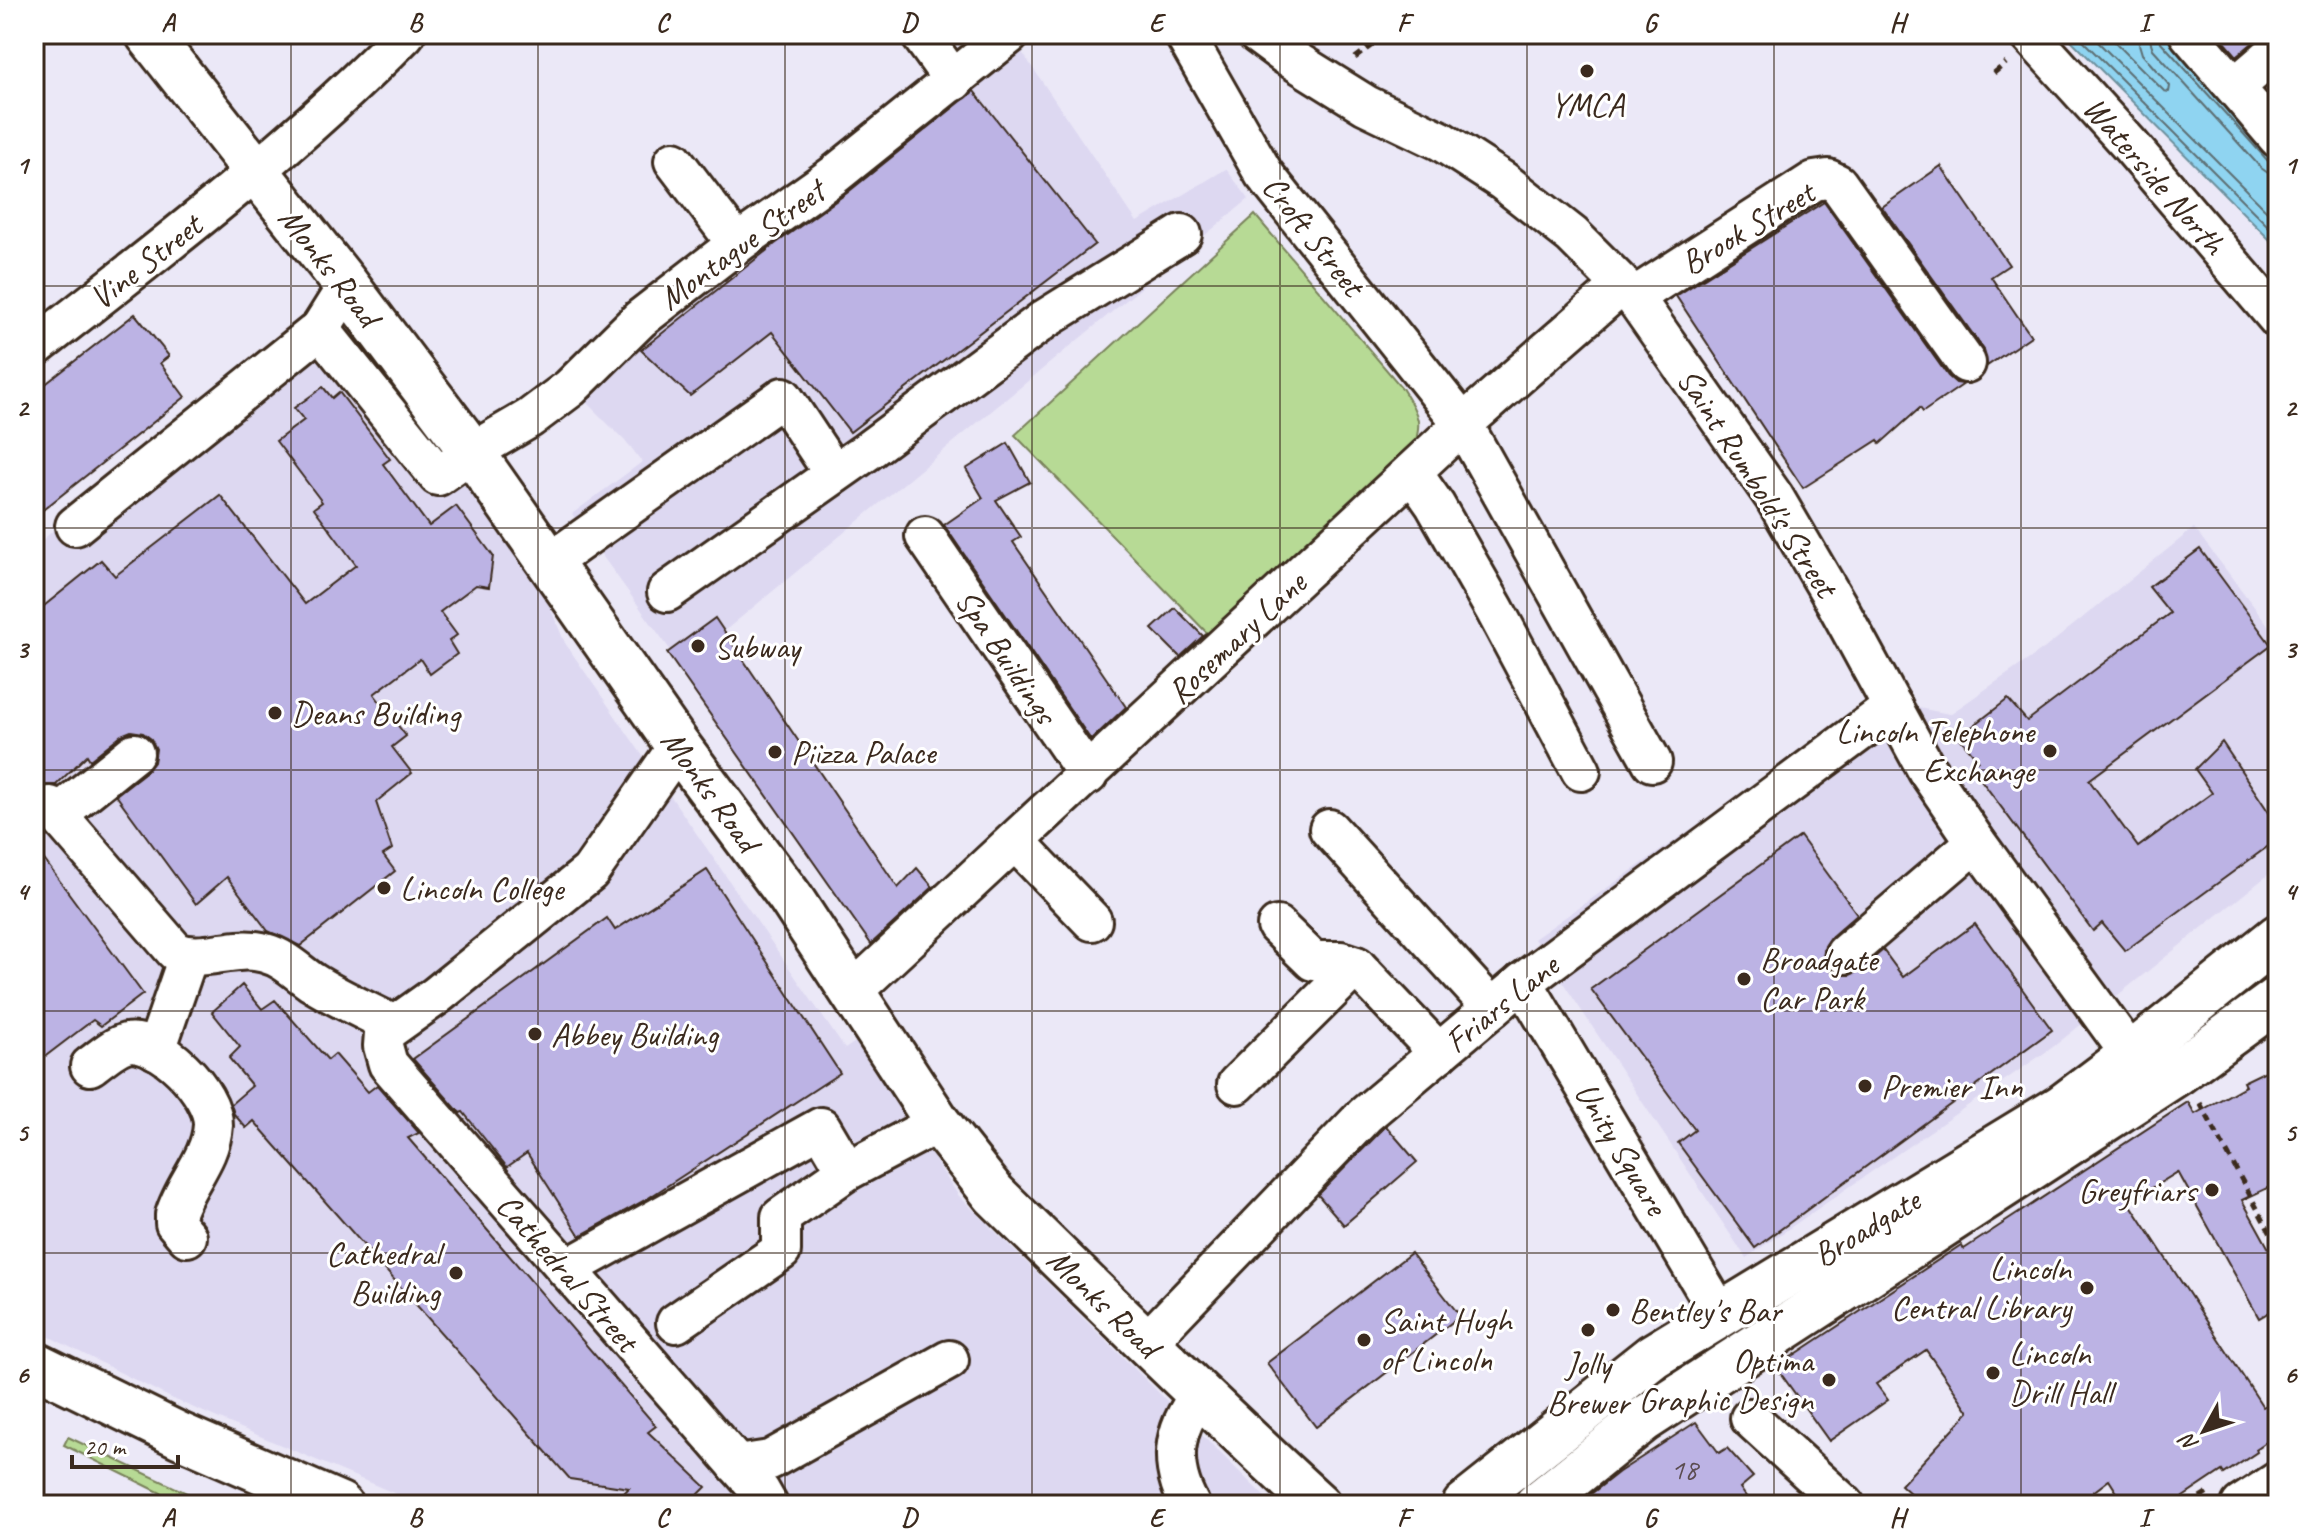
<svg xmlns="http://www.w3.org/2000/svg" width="2312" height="1539" font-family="Caveat,sans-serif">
<rect width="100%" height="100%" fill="#ebe8f7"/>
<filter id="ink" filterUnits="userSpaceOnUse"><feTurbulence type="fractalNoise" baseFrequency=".0125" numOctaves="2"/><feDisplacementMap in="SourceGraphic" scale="16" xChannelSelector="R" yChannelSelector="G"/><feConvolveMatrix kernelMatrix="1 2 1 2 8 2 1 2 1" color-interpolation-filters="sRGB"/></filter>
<g filter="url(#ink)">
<!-- built -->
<g fill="#ddd8f1">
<polygon points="1018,46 1137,222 1226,169 1249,199 682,666 572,514 642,462 630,446 581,397 638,342"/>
<polygon points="324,302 353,338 361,332 476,484 544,593 565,643 845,1049 855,1042 959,1196 1273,1505 422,1505 173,1399 34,1329 34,547"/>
<polygon points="2194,528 2278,638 2278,867 2053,1047 1746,1258 1534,939 1876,700 1950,714 2045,648"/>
</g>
<!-- green -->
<g fill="#b7da95" stroke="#79825a" stroke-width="2">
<path d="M1255 215 1402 388C1418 415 1424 421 1412 452L1210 636 1015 435Z"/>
<polygon points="68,1437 189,1494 177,1501 64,1445"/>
</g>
<!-- water -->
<polygon fill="#8fd4f1" stroke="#6d909d" stroke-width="2" points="2065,34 2164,34 2278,160 2278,248"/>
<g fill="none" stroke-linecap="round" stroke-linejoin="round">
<!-- shore -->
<g stroke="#5d6e72" stroke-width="2">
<polyline points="2076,34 2278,236"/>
<polyline points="2090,34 2278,222"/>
<polyline points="2107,34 2164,91 2169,92 2170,86 2142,54 2136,34"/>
<polyline points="2148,34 2153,49 2261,168 2268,173 2278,174"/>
<polyline points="2159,34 2161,42 2268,161 2278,164"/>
</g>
</g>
<!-- building -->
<g fill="#bcb3e4" stroke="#3b2a1e" stroke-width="2">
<polygon points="2218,34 2263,34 2237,56"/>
<polygon points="974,91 1095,244 850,432 772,332 690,396 641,350 775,244 847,193"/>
<polygon points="1941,166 2009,265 1991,277 2031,336 1987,366 1984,350 1882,207"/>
<polygon points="1824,202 1948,376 1956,383 1964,384 1923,412 1920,408 1880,444 1878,440 1803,488 1676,296"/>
<polygon points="135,314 169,356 160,363 185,397 34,517 34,393"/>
<polygon points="323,387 332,398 339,392 390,459 383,464 429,526 456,506 493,556 489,587 476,585 440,612 457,635 449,641 457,654 430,674 420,659 374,694 406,736 392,747 412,773 376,802 392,849 383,855 395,871 300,946 268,931 227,877 196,904 116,795 148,770 154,762 156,749 151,739 143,733 131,731 121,735 90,760 87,755 56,785 45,785 34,792 34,614 101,560 115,576 220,495 305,604 356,565 314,508 322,502 276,441 304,420 294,408"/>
<polygon points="1008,443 1030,482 996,500 1021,537 1013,542 1126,707 1091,740 944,525 983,498 966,469"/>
<polygon points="2200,549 2271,645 2089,780 2138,847 2212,793 2195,769 2222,742 2278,826 2278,839 2125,951 2102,923 2093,931 1970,765 1978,760 1959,737 2008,699 2027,721 2170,613 2149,587"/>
<polygon points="1175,608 1203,636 1180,657 1152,629"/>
<polygon points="715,618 898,888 917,868 933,887 871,944 667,653"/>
<polygon points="1800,836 1857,914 1831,937 1825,946 1823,957 1829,969 1838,975 1850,975 1859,971 1883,950 1903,977 1975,924 2052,1030 1755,1248 1678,1143 1695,1130 1591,989"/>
<polygon points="34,846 143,994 101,1026 93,1020 34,1065"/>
<polygon points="707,870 840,1073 647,1199 580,1236 527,1153 507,1167 463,1112 460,1113 413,1059 607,918 615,930"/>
<polygon points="242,985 262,1009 275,1000 328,1060 335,1054 368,1092 377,1085 419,1133 408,1138 656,1426 648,1432 706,1487 688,1505 612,1505 629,1488 570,1479 254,1121 246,1128 234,1114 231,1104 252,1086 229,1058 240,1047 212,1012"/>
<polygon points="2278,1065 2278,1183 2242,1200 2278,1265 2278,1307 2259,1318 2178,1172 2129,1202 2263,1407 2278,1398 2278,1434 2256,1449 2257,1452 2224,1474 2222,1471 2171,1505 2125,1505 2109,1480 2076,1505 1923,1505 1901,1485 1969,1412 1926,1350 1876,1384 1888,1400 1829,1441 1776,1367 1961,1245 1964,1249 2188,1102 2195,1114 2245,1086 2243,1082"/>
<polygon points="1386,1126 1417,1162 1344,1225 1318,1195"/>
<polygon points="1411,1253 1460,1316 1316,1427 1267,1363"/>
<polygon points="1696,1422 1719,1453 1727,1448 1753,1477 1740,1488 1752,1505 1577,1505 1619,1472"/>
</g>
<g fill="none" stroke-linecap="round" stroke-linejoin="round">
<defs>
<g id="minor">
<polyline points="920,34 954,81"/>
<polyline points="1184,34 1264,174 1463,424 1652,762"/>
<polyline points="1257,34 1284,54 1366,105 1441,141 1503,181 1572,235 1634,297 1774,497 1836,603 1927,770 1976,842 2131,1055"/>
<polyline points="2029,34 2129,144 2278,319"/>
<polyline points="2189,34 2278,138"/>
<polyline points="2236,86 2278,50"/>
<polyline points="674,161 737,244"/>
<polyline points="347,286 320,329 438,476 472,452 530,418 570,388 640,319 737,244 833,176 1010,34"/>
<polyline points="1634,297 1814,181 1828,179 1838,184 1966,363"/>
<path d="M34 348C162 248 291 150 405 34"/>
<polyline points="1412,472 1435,505 1495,610 1581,771"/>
<polyline points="75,526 320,329"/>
<polyline points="925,536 1088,775"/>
<polyline points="549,563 783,397 834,474"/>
<polyline points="667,592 866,452 1045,319 1182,234"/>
<polyline points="678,746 590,872 436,996 384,1033 383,1046 388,1064 760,1491 768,1505"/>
<path d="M50 806 175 951C201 964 233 944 265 953 284 958 296 971 312 982 337 998 367 1011 394 1025"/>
<polyline points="57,815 134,753"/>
<polyline points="1329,829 1492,1008"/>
<polyline points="1016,842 1092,921"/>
<polyline points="1277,926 1313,961 1341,961 1356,966 1439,1053"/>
<polyline points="1845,954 1976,842"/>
<polyline points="1523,982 1720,1314"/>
<polyline points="853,991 1463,424 1621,286"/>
<polyline points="156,1050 188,957"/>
<path d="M90 1066C100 1059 114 1046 126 1043 159 1036 214 1093 213 1125 211 1159 184 1184 175 1215V1223L187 1237"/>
<polyline points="1237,1084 1356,966"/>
<polyline points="566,1269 821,1127 847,1171"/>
<polyline points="676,1323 781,1251 781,1217 847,1171 938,1123"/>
<polyline points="1146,1343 1365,1115 1523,982 1893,707"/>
<polyline points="1750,1418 1845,1505"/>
<polyline points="737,1465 770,1460 949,1360"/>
<path d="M1190 1505C1168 1465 1172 1430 1200 1395"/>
<polyline points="2241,1505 2278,1481"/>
</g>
<g id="major">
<path d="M148 34 347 286 472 452 678 746 790 897 938 1123 994 1194C1101 1299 1208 1404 1318 1505"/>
<polyline points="34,1364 179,1435 340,1505"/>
<polyline points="1465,1505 1653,1356 2062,1107 2131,1055 2278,937"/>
<polyline points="1537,1505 1643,1420 2178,1072 2278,999"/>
</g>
</defs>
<!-- minor casing -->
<use href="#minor" stroke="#3b2a1e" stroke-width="44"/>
<!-- major casing -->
<use href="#major" stroke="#3b2a1e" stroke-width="50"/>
<!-- path -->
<g stroke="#3b2a1e" stroke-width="5" stroke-dasharray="8 6" stroke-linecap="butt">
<polyline points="1355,58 1387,34"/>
<polyline points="1994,73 2006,63"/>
<polyline points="2200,1103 2278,1247"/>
<polyline points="2188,1505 2208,1493"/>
</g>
<!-- minor -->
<use href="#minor" stroke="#fff" stroke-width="38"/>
<!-- major -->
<use href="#major" stroke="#fff" stroke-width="44"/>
</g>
</g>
<!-- grid -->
<path fill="none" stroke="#3b2a1e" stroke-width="2" stroke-opacity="0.55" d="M291 34V1505M538 34V1505M785 34V1505M1032 34V1505M1280 34V1505M1527 34V1505M1774 34V1505M2021 34V1505M34 286H2278M34 528H2278M34 770H2278M34 1011H2278M34 1253H2278"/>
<!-- markers -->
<g fill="#3b2a1e" stroke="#fff" stroke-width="3">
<circle cx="1587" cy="71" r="8"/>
<circle cx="698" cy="646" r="8"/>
<circle cx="275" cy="713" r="8"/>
<circle cx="2050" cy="751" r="8"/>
<circle cx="775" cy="752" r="8"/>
<circle cx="384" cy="888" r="8"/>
<circle cx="1744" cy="979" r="8"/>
<circle cx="535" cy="1034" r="8"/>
<circle cx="1865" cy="1086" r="8"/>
<circle cx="2212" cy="1190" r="8"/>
<circle cx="456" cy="1273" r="8"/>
<circle cx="2087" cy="1288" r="8"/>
<circle cx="1613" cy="1310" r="8"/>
<circle cx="1588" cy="1330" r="8"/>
<circle cx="1364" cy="1340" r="8"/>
<circle cx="1993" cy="1373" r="8"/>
<circle cx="1829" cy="1380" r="8"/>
</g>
<g text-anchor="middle" stroke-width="6" stroke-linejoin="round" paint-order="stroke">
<!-- number labels -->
<g font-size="30" fill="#5b4c50">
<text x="1684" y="1479">18</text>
</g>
<!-- poi labels -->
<g font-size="34" fill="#3b2a1e" stroke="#fff" text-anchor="start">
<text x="1587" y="116" text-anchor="middle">YMCA</text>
<text x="714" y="658">Subway</text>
<text x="291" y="725">Deans Building</text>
<text x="2034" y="743" text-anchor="end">Lincoln Telephone<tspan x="2034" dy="39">Exchange</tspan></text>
<text x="791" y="764">Piizza Palace</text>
<text x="400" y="900">Lincoln College</text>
<text x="1760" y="971">Broadgate<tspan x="1760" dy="39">Car Park</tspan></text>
<text x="551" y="1046">Abbey Building</text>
<text x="1881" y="1098">Premier Inn</text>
<text x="2196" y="1202" text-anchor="end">Greyfriars</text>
<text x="440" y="1265" text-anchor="end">Cathedral<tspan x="440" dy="39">Building</tspan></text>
<text x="2071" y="1280" text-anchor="end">Lincoln<tspan x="2071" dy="39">Central Library</tspan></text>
<text x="1629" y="1322">Bentley's Bar</text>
<text x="1380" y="1332">Saint Hugh<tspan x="1380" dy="39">of Lincoln</tspan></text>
<text x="2009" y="1365">Lincoln<tspan x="2009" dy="39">Drill Hall</tspan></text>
<text x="1813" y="1372" text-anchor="end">Optima<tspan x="1813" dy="39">Graphic Design</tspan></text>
<text x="1588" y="1375" text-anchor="middle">Jolly<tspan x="1588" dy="39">Brewer</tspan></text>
</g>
<!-- street labels -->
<g font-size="34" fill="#3b2a1e" stroke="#fff">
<text transform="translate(2155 175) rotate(49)" y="12">Waterside North</text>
<text transform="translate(1747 227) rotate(-31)" y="12">Brook Street</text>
<text transform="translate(1314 235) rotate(52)" y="12">Croft Street</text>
<text transform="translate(741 244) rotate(-36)" y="12">Montague Street</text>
<text transform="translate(145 261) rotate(-38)" y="12">Vine Street</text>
<text transform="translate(330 266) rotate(52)" y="12">Monks Road</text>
<text transform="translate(1758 482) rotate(57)" y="12">Saint Rumbold's Street</text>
<text transform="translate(1236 637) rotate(-43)" y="12">Rosemary Lane</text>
<text transform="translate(1007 656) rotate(56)" y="12">Spa Buildings</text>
<text transform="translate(711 790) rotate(54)" y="12">Monks Road</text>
<text transform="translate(1501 1003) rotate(-39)" y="12">Friars Lane</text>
<text transform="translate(1622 1148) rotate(59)" y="12">Unity Square</text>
<text transform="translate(1866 1227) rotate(-31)" y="12">Broadgate</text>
<text transform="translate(568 1272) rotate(49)" y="12">Cathedral Street</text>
<text transform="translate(1104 1302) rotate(44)" y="12">Monks Road</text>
</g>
</g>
<!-- margin -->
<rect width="2312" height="1539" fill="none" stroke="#fff" stroke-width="88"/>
<!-- north arrow -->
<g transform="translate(2204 1431) rotate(230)" stroke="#ffffff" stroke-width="6" paint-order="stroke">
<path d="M0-6L14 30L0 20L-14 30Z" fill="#3b2a1e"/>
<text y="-12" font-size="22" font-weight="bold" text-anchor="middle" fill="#3b2a1e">N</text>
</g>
<!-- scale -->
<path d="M72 1455v12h106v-12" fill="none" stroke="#3b2a1e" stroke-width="4"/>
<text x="84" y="1455" font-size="24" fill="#3b2a1e" stroke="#ffffff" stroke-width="6" paint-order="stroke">20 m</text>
<rect x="44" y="44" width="2224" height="1451" fill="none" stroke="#3b2a1e" stroke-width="3"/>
<g font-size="26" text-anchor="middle" font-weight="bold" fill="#3b2a1e">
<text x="168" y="31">A</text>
<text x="415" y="31">B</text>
<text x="662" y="31">C</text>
<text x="909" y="31">D</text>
<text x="1156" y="31">E</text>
<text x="1403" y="31">F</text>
<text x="1650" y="31">G</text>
<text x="1897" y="31">H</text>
<text x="2144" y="31">I</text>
<text x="22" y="174">1</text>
<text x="2290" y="174">1</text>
<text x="22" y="416">2</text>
<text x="2290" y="416">2</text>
<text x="22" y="658">3</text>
<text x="2290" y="658">3</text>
<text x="22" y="900">4</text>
<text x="2290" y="900">4</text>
<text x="22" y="1141">5</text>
<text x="2290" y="1141">5</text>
<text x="22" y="1383">6</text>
<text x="2290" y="1383">6</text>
<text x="168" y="1526">A</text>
<text x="415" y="1526">B</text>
<text x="662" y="1526">C</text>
<text x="909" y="1526">D</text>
<text x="1156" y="1526">E</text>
<text x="1403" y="1526">F</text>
<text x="1650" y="1526">G</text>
<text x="1897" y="1526">H</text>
<text x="2144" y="1526">I</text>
</g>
</svg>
